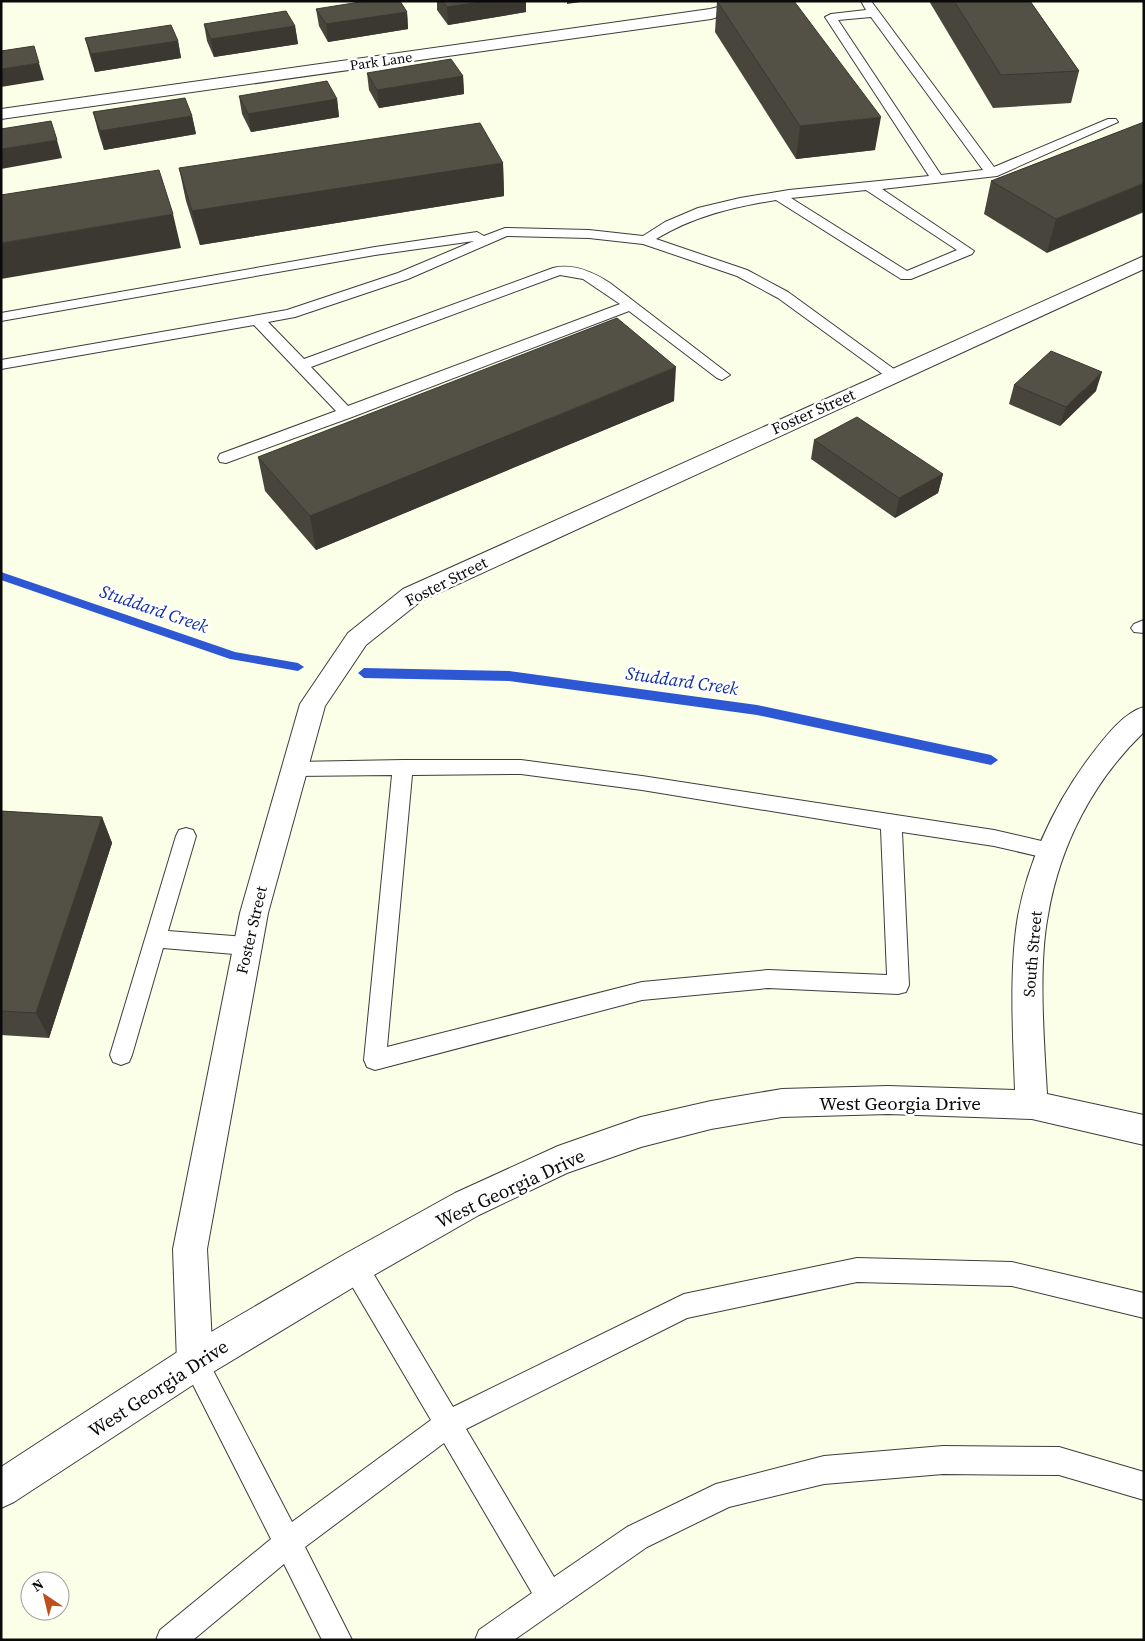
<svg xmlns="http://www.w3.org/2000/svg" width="1145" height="1641" font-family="'Source Serif 4',serif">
<rect width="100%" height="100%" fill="#fbffe7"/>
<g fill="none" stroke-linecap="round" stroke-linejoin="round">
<!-- stream -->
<g fill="#2d57d3" fill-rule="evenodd">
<polygon points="1,572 235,652 298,663 304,667 298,671 230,659 1,580"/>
<polygon points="364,668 509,671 757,705 991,755 998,760 991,765 757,715 509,681 364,678 358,673"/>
</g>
<defs>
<g id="service">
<path d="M861 1H871L994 167 1108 119H1116L1118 122 997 176 882 189 974 251 972 254 911 279H901L776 200C733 207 694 216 656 239L747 270 788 292 898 372 901 375 898 378H888L778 298 737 276 643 244 589 238 507 236 408 279 295 317 268 322 304 359 553 268C573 263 593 272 610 283L730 375 722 380 717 378 629 311 352 417 226 463 220 462 218 458 220 454 336 411 254 325 1 369V360L287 310 398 273 474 241 375 255 1 321V313L375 247 477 232 484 236 505 228 589 230 643 236 665 222 698 208 740 198 789 190 929 176 825 17 831 14 866 10ZM871 17 983 170 941 175 838 20ZM866 190 957 250 907 271 791 198ZM560 275 583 279 620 304 348 406 311 367Z"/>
<polygon points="1144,620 1144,633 1134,632 1131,628 1134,624"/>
<path d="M403 760H521L642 776 994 830 1050 843 1057 845 1060 851 1057 857 1050 859 994 846 902 832 909 985 906 992 898 994 768 988 642 1000 375 1070 367 1067 364 1060 392 775 295 776 288 774 285 769 288 764 295 762ZM521 774 642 790 881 829 887 975 768 970 642 982 387 1047 412 775Z"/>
<polygon points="186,828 193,830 196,836 168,931 246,937 254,940 257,946 254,952 246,955 163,948 132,1055 129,1062 121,1065 113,1062 110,1055 176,836 179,830"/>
<polygon points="355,1255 364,1258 453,1407 684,1294 857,1258 1012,1262 1144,1293 1144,1318 1012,1286 857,1282 687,1318 466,1429 554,1577 627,1527 716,1484 824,1456 943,1446 1059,1447 1144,1472 1144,1500 1059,1475 943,1474 824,1484 729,1507 647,1547 514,1640 475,1640 479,1630 532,1593 444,1443 305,1547 352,1640 322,1640 284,1564 193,1640 156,1640 160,1630 271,1539 186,1371 182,1362 186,1353 195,1349 204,1353 292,1522 431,1420 346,1276 343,1267 346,1258"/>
</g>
<g id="minor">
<polygon points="742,1 767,1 765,4 711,19 1,119 1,109 710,9"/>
<polygon points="1144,256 1144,269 421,601 366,645 325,706 268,913 207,1249 213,1362 208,1375 195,1380 182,1375 177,1362 173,1249 240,913 300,704 348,633 403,589"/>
</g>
<path id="tertiary" d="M1144 707V732C1093 781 1060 845 1048 915 1038 967 1044 1040 1047 1094L1144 1115V1145L1032 1119 888 1114 782 1117 711 1129 641 1147 567 1173 479 1215 367 1279 208 1375 14 1502 1 1508V1467L182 1349 343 1255 455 1193 558 1146 641 1117 711 1101 782 1089 888 1086 1015 1090C1013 1036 1009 969 1018 916 1029 859 1055 804 1089 758 1103 740 1122 713 1144 707Z"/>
</defs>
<!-- service casing -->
<use href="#service" stroke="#3d3d3d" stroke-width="2"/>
<!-- minor casing -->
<use href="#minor" stroke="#3d3d3d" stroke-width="2"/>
<!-- tertiary casing -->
<use href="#tertiary" stroke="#3d3d3d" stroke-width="2"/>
<!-- service -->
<use href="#service" fill="#fff" fill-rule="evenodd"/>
<!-- minor -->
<use href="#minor" fill="#fff" fill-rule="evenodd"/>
<!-- tertiary -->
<use href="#tertiary" fill="#fff" fill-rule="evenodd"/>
</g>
<!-- wall -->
<g fill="#47453c">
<polygon points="437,1 526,1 526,12 448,25 437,10"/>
<polygon points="717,1 875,150 796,159 715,32"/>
<polygon points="929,1 1030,1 1079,71 1071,103 993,108"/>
<polygon points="316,9 407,12 408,29 328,42 319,26"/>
<polygon points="204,24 295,26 298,44 214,57 207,41"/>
<polygon points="85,38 178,41 181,58 95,72 90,56"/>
<polygon points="367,73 463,76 464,94 379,108 369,90"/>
<polygon points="239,96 337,99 339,117 251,132 242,114"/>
<polygon points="93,112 192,116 196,134 104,150 98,131"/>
<polygon points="1144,122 1047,253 984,214 991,181"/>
<polygon points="503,163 504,196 200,245 186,201 179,168"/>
<polygon points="1014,385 1096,391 1060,426 1009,404"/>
<polygon points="674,401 316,550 265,491 258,457"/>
<polygon points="814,440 943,474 938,493 895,518 811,459"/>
<polygon points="1,811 102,817 112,843 49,1038 1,1035"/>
</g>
<!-- shaded-wall -->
<g fill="#3a3831">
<polygon points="487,1 526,1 526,12 448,25 447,7"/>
<polygon points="567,1 587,1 567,4"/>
<polygon points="407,12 408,29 328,42 326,24"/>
<polygon points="295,26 298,44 214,57 211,39"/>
<polygon points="178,41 181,58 95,72 91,54"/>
<polygon points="39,63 44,80 1,87 1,69"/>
<polygon points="463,76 464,94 379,108 377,90"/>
<polygon points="337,99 339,117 251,132 248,114"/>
<polygon points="192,116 196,134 104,150 100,131"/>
<polygon points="881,117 875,150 796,159 800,126"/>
<polygon points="57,140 62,158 1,169 1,149"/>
<polygon points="503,163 504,196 200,245 192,211"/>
<polygon points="1144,183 1144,212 1047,253 1056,219"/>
<polygon points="173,214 181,248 1,279 1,243"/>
<polygon points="676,367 674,401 316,550 310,516"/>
<polygon points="1102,372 1096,391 1060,426 1066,407"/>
<polygon points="943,474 938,493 895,518 899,498"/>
<polygon points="102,817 112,843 49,1038 36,1013"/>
</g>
<!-- building -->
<g fill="#535046" stroke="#3a3831">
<polygon points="366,1 400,1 407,12 326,24 316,9"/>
<polygon points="442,1 487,1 447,7"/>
<polygon points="717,1 794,1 881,117 800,126"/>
<polygon points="954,1 1030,1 1079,71 1001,75"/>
<polygon points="286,11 295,26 211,39 204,24"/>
<polygon points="171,25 178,41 91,54 85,38"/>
<polygon points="34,46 39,63 1,69 1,51"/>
<polygon points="451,59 463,76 377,90 367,73"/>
<polygon points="327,81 337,99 248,114 239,96"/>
<polygon points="185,98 192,116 100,131 93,112"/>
<polygon points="51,121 57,140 1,149 1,129"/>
<polygon points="1144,122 1144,183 1056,219 991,181"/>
<polygon points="480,123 503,163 192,211 179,168"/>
<polygon points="159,170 173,214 1,243 1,195"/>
<polygon points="617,318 676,367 310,516 258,457"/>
<polygon points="1051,351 1102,372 1066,407 1014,385"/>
<polygon points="857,417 943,474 899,498 814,440"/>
<polygon points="1,811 102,817 36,1013 1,1011"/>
</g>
<g text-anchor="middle" stroke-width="5" stroke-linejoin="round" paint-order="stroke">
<!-- far-street labels -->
<g font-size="14" fill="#0a0a0a" stroke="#fff">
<text transform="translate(381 61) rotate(-8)" y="5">Park Lane</text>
</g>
<!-- street labels -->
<g font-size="16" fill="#0a0a0a" stroke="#fff">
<text transform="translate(813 411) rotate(-24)" y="6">Foster Street</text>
<text transform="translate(446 581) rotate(-27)" y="6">Foster Street</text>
<text transform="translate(251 930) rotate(-77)" y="6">Foster Street</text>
<text transform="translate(1032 954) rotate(-85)" y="6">South Street</text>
</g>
<!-- water labels -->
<g font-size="18" font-style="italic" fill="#102e9f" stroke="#fff">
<text transform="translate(154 609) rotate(19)" y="6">Studdard Creek</text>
<text transform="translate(682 681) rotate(8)" y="6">Studdard Creek</text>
</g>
<!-- near-street labels -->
<g font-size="19" fill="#0a0a0a" stroke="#fff">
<text x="900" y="1110">West Georgia Drive</text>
<text transform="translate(510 1188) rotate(-25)" y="7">West Georgia Drive</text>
<text transform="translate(158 1388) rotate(-33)" y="7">West Georgia Drive</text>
</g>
</g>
<!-- border -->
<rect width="1145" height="1641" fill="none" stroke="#0a0a0a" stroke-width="5"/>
<!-- north arrow -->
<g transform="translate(45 1596) rotate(325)"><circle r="24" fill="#ffffff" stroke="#9d9d9d"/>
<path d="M0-4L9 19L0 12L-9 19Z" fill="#bf4e1d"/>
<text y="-8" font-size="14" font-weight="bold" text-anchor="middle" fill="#0a0a0a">N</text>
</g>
</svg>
